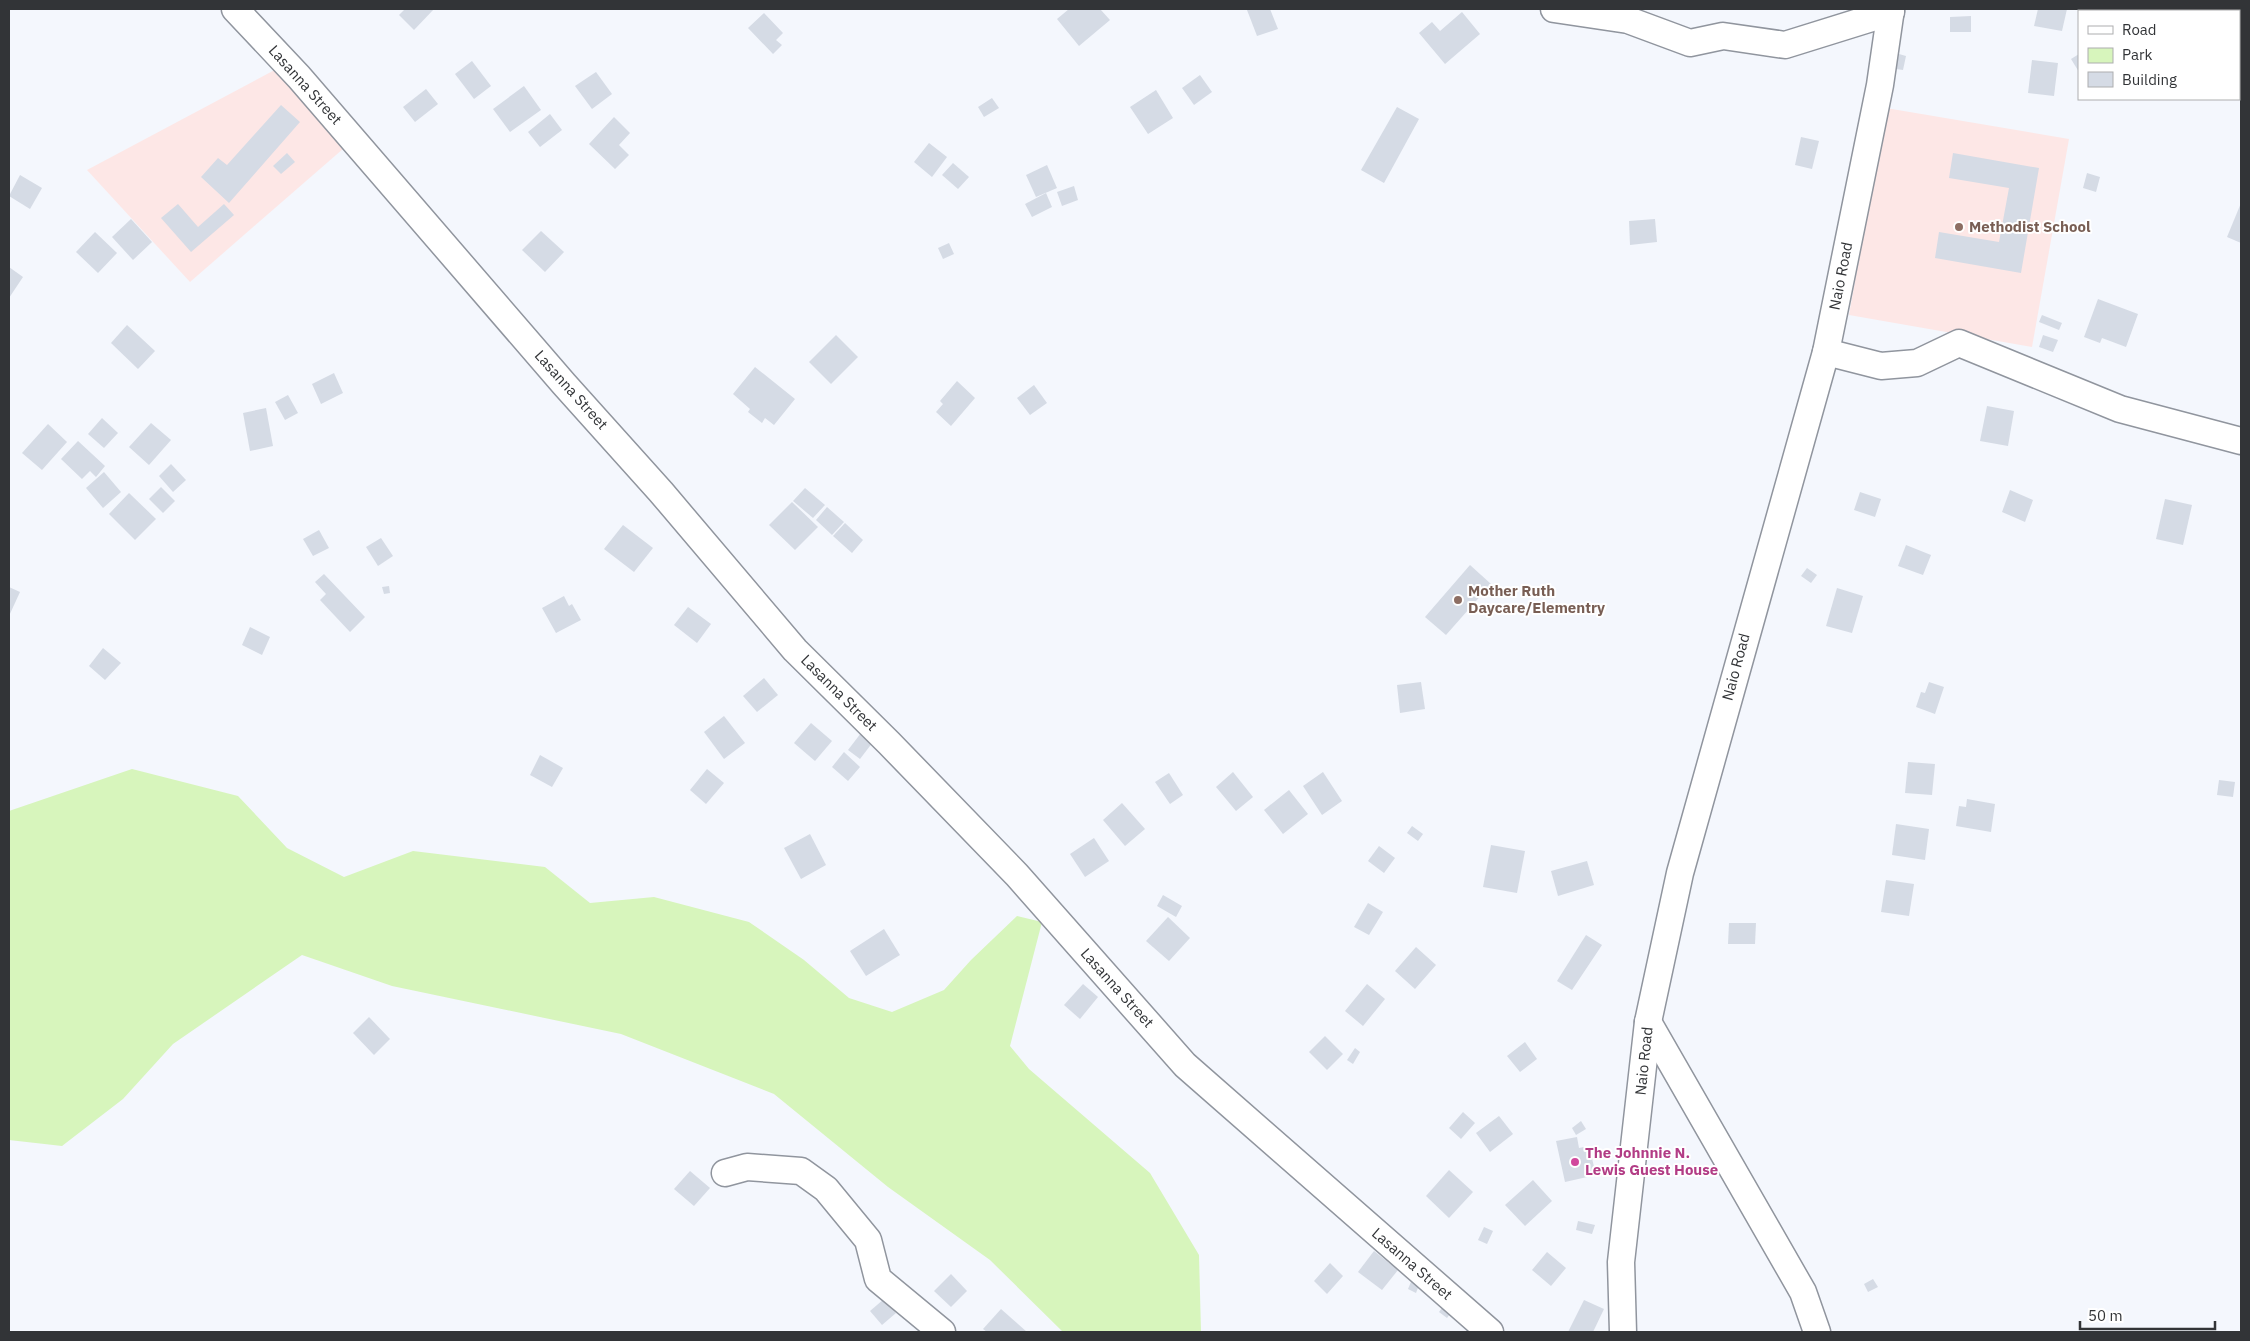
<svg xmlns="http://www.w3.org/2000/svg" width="2250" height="1341" font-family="'IBM Plex Sans',sans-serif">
<rect width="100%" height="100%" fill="#f4f7fd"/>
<!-- education -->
<g fill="#fde7e6">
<polygon points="284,65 351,142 190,282 87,170"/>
<polygon points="1886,108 2069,139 2032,347 1849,315"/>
</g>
<!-- green -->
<polygon fill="#d7f5bc" points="132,769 238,796 287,848 344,877 413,851 545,867 590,903 654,897 749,922 804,960 849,998 892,1012 944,990 971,960 1017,916 1042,922 1010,1046 1029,1069 1150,1173 1199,1255 1201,1332 1063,1332 990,1260 888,1187 774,1094 621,1034 392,986 302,955 173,1044 123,1099 62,1146 9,1140 9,811"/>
<!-- building -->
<g fill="#d5dbe5">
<polygon points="405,9 434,9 414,30 399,15"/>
<polygon points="1069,9 1100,9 1110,20 1079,46 1057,19"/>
<polygon points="1270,9 1278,29 1257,36 1247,10"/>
<polygon points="2038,9 2067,9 2062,31 2034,26"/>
<polygon points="1462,12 1480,34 1445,64 1419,33 1432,22 1440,31"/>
<polygon points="764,13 783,33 776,40 782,45 773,54 748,28"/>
<polygon points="1971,16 1971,32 1950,32 1950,17"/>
<polygon points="1899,54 1906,56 1903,70 1896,69"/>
<polygon points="2079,54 2079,72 2071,59"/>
<polygon points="2032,60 2058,63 2054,96 2028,93"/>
<polygon points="472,61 491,86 474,99 455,74"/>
<polygon points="596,72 612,94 592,109 575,86"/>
<polygon points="1200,75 1212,92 1194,105 1182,88"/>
<polygon points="524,86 541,110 510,132 493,109"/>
<polygon points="426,89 438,104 415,122 403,107"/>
<polygon points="1156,90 1173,118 1148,134 1130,107"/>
<polygon points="992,98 999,108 984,117 978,107"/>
<polygon points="281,105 300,122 229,203 201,177 218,158 227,165"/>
<polygon points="1397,107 1419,119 1384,183 1361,170"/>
<polygon points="550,114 562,130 540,147 528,132"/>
<polygon points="614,117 630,133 619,145 629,155 615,169 589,144"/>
<polygon points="1801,137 1819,141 1812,169 1795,165"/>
<polygon points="929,143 947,157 932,177 914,162"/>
<polygon points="287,153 295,162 281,174 273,166"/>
<polygon points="1953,153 2039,168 2021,273 1935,258 1939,232 1999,242 2009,188 1949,178"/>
<polygon points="953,163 969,177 958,189 942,175"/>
<polygon points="1047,165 1057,188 1036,197 1026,175"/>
<polygon points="2087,173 2100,177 2096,192 2083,188"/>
<polygon points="20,175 42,188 30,209 9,196"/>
<polygon points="1074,186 1078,200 1062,206 1057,192"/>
<polygon points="1046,193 1052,207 1032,217 1025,204"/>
<polygon points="2241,203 2241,243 2227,237"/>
<polygon points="178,204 198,227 224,204 234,215 191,252 161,218"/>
<polygon points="131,219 152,242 133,260 112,237"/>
<polygon points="1655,219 1657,242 1630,245 1629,221"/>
<polygon points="541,231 564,252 545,272 522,250"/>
<polygon points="95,232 117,253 98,273 76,252"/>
<polygon points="949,243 954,254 943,259 938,248"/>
<polygon points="9,267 23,277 9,298"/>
<polygon points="2098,299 2138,314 2126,347 2102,338 2100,343 2084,337"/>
<polygon points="2042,315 2062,323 2059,330 2039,322"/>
<polygon points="127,325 155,351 138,369 111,343"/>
<polygon points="836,335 858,357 831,384 809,362"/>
<polygon points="2043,335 2058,340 2053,352 2039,347"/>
<polygon points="755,367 795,399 774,425 765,418 762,423 748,412 750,409 733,394"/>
<polygon points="334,373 343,393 321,404 312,384"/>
<polygon points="957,381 975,398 951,426 936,412 943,404 940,401"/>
<polygon points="1034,385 1047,403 1030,415 1017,398"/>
<polygon points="288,395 298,413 285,420 275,402"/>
<polygon points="1987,406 2014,411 2008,446 1980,441"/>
<polygon points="266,408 273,446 250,451 243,413"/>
<polygon points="102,418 118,433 104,448 88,434"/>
<polygon points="151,423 171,440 149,465 129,447"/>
<polygon points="48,424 67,442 42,470 22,453"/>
<polygon points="78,441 105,466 96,477 90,471 82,479 61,459"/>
<polygon points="171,464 186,480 173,492 159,476"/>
<polygon points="104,472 121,492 103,508 86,488"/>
<polygon points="161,487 175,501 163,513 149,499"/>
<polygon points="805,488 825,505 813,518 793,501"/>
<polygon points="2010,490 2033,500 2025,522 2002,512"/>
<polygon points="1860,492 1881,499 1875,517 1854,510"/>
<polygon points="129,493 156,519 135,540 109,514"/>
<polygon points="2165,499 2192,505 2183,545 2156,539"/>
<polygon points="792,502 818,527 795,550 769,525"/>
<polygon points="827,507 844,522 832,535 816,520"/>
<polygon points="845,523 863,540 852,553 833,536"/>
<polygon points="623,525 653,548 634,572 604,549"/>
<polygon points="319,530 329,548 313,556 303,539"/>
<polygon points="381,538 393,556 378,566 366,547"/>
<polygon points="1906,545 1931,555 1923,575 1898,566"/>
<polygon points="1470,565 1491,584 1446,635 1425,617"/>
<polygon points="1807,568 1817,575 1811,583 1801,576"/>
<polygon points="324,574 365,617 350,632 320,600 326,594 315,582"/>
<polygon points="389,586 390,593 384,594 382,587"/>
<polygon points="9,587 20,592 9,616"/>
<polygon points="1837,588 1863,596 1852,633 1826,626"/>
<polygon points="564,596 569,606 572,604 581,620 556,633 542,608"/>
<polygon points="688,607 711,624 697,643 674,625"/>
<polygon points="250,627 270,637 262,655 242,645"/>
<polygon points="103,648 121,663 105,680 89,666"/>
<polygon points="764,678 778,695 757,712 743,696"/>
<polygon points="1421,682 1425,709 1400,713 1397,685"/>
<polygon points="1929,682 1944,687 1935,714 1916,707 1921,692 1925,693"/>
<polygon points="724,716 745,743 724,759 704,732"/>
<polygon points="811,723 832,741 815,761 794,743"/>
<polygon points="861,733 873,742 860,759 848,750"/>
<polygon points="844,752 860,767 848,781 832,767"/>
<polygon points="540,755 563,768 552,787 530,775"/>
<polygon points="1908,762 1935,764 1932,795 1905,793"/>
<polygon points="707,769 724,783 706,804 690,790"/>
<polygon points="1233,772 1253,797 1236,811 1216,787"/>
<polygon points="1323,772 1342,801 1322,815 1303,786"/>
<polygon points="1169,773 1183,795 1170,804 1155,782"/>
<polygon points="2219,780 2235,782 2233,797 2217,795"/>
<polygon points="1289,790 1308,814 1283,834 1264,810"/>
<polygon points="1967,799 1995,804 1991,832 1956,826 1959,806 1966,807"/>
<polygon points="1122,803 1145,829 1125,846 1103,820"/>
<polygon points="1896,824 1929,829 1925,860 1892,855"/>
<polygon points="1412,826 1423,834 1418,841 1407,833"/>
<polygon points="810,834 826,865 801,879 784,848"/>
<polygon points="1094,838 1109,861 1085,877 1070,854"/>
<polygon points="1491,845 1525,851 1517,893 1483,887"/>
<polygon points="1379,846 1395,858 1384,873 1368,861"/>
<polygon points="1587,861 1594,885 1558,896 1551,871"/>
<polygon points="1886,880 1914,884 1909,916 1881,912"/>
<polygon points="1163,895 1182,906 1176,917 1157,906"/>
<polygon points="1368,903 1383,912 1369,935 1354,927"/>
<polygon points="1168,917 1190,938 1169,961 1146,941"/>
<polygon points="1729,923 1756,923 1755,944 1728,944"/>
<polygon points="884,929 900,955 866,976 850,951"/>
<polygon points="1586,935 1602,945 1572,990 1557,981"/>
<polygon points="1416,947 1436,965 1415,989 1395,971"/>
<polygon points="1083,984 1098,997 1080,1019 1064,1005"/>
<polygon points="1367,984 1385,999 1363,1026 1345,1011"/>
<polygon points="369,1017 390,1039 374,1055 353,1033"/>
<polygon points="1325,1036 1343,1054 1327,1070 1309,1052"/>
<polygon points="1525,1042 1537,1059 1520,1072 1507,1056"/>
<polygon points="1355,1048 1360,1052 1353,1064 1347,1060"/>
<polygon points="1463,1112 1475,1123 1461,1139 1449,1128"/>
<polygon points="1499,1116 1513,1134 1490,1152 1476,1133"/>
<polygon points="1581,1121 1586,1129 1576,1135 1572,1128"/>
<polygon points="1577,1137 1579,1148 1589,1146 1596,1175 1565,1182 1556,1141"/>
<polygon points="1449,1170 1473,1192 1449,1218 1426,1196"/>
<polygon points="690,1171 710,1188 694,1206 674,1189"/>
<polygon points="1533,1180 1552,1201 1525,1226 1505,1205"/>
<polygon points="1578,1221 1595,1225 1592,1234 1576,1230"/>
<polygon points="1484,1227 1493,1231 1487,1244 1478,1240"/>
<polygon points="1374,1251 1398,1270 1382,1290 1358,1272"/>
<polygon points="1547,1252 1566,1268 1551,1286 1532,1270"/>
<polygon points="1330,1263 1343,1276 1327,1294 1314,1281"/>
<polygon points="951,1274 967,1291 951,1307 934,1291"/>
<polygon points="1413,1277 1421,1280 1416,1293 1408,1289"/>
<polygon points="1873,1279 1878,1287 1868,1292 1864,1284"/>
<polygon points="884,1299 896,1313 882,1325 870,1311"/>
<polygon points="1584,1300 1604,1309 1593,1332 1568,1332"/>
<polygon points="1447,1301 1455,1307 1447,1318 1439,1312"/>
<polygon points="1001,1309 1027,1332 987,1332 983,1329"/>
</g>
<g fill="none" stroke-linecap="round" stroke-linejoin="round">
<defs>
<g id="minor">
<polyline points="235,9 299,77 564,384 661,492 795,650 889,743 1017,875 1185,1065 1490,1332"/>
<polyline points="1554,9 1628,20 1690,43 1723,36 1785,45 1891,12"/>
<polyline points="1826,352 1881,366 1917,363 1959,343 2120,409 2241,441"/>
<polyline points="1648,1022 1803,1292 1817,1332"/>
<polyline points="725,1173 747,1167 801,1171 826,1189 868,1240 878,1279 942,1332"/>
<polyline points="1623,1332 1621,1262 1648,1022 1680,873 1826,352 1880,85 1891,9"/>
</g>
</defs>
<!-- minor casing -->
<use href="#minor" stroke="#90959e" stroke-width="29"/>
<!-- minor -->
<use href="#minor" stroke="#fff" stroke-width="26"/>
</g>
<!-- markers -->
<g fill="#8d6e63" stroke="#fff" stroke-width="2">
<circle cx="1959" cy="227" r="5"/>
<circle cx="1458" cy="600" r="5"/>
</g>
<circle fill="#d1479c" stroke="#fff" stroke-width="2" cx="1575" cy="1162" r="5"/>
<g text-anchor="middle" stroke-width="4" stroke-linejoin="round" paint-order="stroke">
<!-- street labels -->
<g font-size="15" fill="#323437" stroke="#fff">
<text transform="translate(305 85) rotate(48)" y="5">Lasanna Street</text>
<text transform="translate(1841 276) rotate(-79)" y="5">Naio Road</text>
<text transform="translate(571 390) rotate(48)" y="5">Lasanna Street</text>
<text transform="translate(1736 667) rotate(-75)" y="5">Naio Road</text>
<text transform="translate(839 693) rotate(45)" y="5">Lasanna Street</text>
<text transform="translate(1117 988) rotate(48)" y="5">Lasanna Street</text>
<text transform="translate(1644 1061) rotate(-84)" y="5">Naio Road</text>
<text transform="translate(1412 1264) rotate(41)" y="5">Lasanna Street</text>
</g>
<!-- education labels -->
<g font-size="15" font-weight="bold" fill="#785e54" stroke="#fff" text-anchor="start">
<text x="1969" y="232">Methodist School</text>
<text x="1468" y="596">Mother Ruth<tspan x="1468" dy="17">Daycare/Elementry</tspan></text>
</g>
<!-- hotel labels -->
<g font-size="15" font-weight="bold" fill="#b23c85" stroke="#fff" text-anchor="start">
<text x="1585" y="1158">The Johnnie N.<tspan x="1585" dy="17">Lewis Guest House</tspan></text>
</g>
</g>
<!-- border -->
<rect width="2250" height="1341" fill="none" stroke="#323437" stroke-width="20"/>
<!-- legend -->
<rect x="2078" y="10" width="162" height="90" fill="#ffffff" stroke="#adaeaf"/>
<rect x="2088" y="26" width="25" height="8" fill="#ffffff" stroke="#adaeaf"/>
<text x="2122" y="35" font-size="15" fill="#323437">Road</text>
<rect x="2088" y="48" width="25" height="15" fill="#d7f5bc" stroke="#adaeaf"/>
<text x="2122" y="60" font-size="15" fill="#323437">Park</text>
<rect x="2088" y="72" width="25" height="15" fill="#d5dbe5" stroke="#adaeaf"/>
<text x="2122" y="85" font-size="15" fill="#323437">Building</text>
<!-- scale -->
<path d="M2080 1321v8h135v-8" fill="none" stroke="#323437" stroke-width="2.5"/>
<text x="2088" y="1321" font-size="15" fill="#323437" stroke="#ffffff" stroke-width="4" paint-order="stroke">50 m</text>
</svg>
